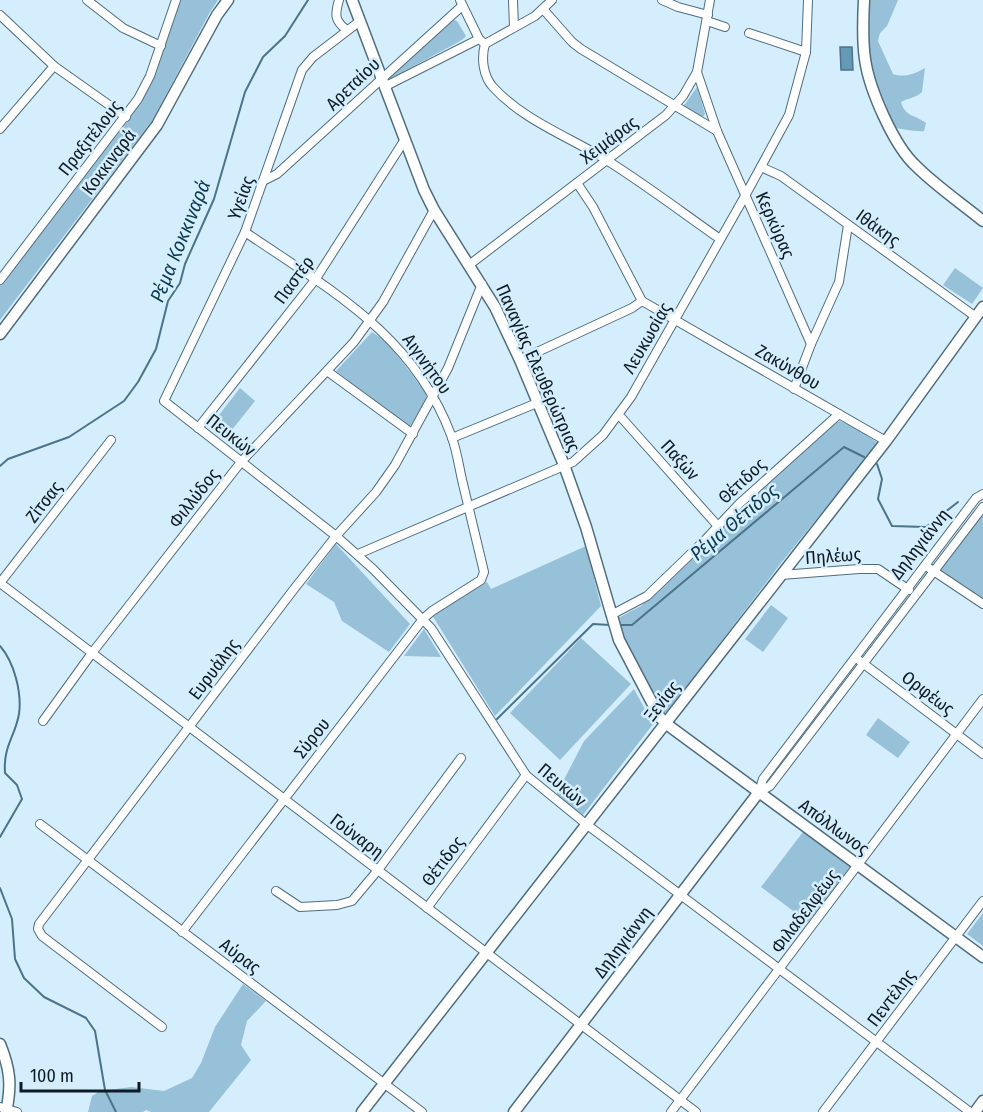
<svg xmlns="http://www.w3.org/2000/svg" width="983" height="1112" font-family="'Fira Sans Condensed',sans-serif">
<rect width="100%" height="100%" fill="#d4eefe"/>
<!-- green -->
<g fill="#97c1d9">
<path d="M180 0H218L210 12 153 119 0 320V285L21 255 127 122C153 84 166 43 180 0Z"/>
<path d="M867 0H898L887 26 880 33 878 41 893 74C904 78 915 74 925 68L922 92C916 98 908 98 901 102 905 117 916 115 926 123L924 131C919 132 898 129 893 127L870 71 867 45Z"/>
<polygon points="454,20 457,21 466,36 462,40 390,79 389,77"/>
<polygon points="697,87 705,114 702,118 683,107"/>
<polygon points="955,268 983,288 972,304 943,285"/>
<polygon points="372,332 387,342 427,394 424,404 409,428 336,371"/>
<polygon points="240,388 255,401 227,436 212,424"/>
<polygon points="840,421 854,427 878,443 781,563 667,713 663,712 623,635 618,618 641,606 766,482 834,424"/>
<polygon points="983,513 983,599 939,571"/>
<polygon points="336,544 410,624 389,652 342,621 334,602 306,584"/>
<polygon points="586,546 601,606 495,716 432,615 487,582 491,589"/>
<polygon points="771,605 788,618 763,652 745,639"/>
<polygon points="424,629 441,657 404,656"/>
<polygon points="581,638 631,684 560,760 510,713"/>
<polygon points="634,689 653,724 583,815 556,795 584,741"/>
<polygon points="878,718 910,742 898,758 866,735"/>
<polygon points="806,828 854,862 808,922 761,887"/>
<polygon points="983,913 983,946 967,934"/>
<polygon points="243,984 266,1001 247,1021 241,1045 251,1060 209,1112 151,1112 146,1110 143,1112 88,1112 92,1096 100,1091 131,1087 164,1091 192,1078 201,1063 215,1027"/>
</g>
<!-- water -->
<polygon fill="#6599b6" stroke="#4b738a" stroke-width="1.5" points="840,47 852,47 853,70 841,70"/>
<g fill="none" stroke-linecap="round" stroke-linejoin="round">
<!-- stream -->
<g stroke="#4b738a" stroke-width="2">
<polyline points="877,464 882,479 878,499 892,526 926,527 958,502"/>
<polyline points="0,466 8,459 69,437 124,401 138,382 156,349 168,301 180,283 185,264 214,199 245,92 263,57 285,36 308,0"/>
<polyline points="621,625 632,625 844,447 864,457"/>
<path d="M0 646C14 662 22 692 19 714 15 737 3 746 5 773L17 785 22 799 0 837"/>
<polyline points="497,719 593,624 610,625"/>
<polyline points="0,888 12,919 15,959 24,978 44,997 86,1018 95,1031 105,1090 116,1112"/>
</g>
<defs>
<g id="street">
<polyline points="87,0 123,28 161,46"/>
<path d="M339 0C335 14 334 21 347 30"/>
<polyline points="460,0 479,39"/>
<polyline points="513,0 514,27"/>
<polyline points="662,0 678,7 708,15"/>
<polyline points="543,9 572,42 581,49 717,131"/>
<polyline points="0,15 54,66 126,117"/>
<polyline points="360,21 313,57 302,70 245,232 164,401 336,536 373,569 431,628 526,775 586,824 970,1112"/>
<polyline points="707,21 725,27"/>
<polyline points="749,33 806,52"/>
<path d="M485 44C481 58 483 76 493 87 524 121 570 137 608 161 646 185 683 213 720 239"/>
<polyline points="485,44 535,16 552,0"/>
<polyline points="697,72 717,131 811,344 794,389"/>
<polyline points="384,87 479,39 485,44"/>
<polyline points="0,129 54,66"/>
<polyline points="761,167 781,176 976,317"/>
<polyline points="263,181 277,174 462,6"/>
<polyline points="577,183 593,207 642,301 886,441"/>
<polyline points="469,265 666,115 683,96 697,72 710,0"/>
<polyline points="0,280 138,99 150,76 176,0"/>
<polyline points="811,344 839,282 848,225"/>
<polyline points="520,360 632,308 642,301"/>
<polyline points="327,371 413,434"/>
<polyline points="619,415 717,525"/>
<polyline points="198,428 315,280 404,141"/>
<polyline points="452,438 537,403"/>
<polyline points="111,440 0,583 696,1112"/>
<polyline points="358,554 573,462 603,435 631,397 745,196 789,115 806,52 808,0"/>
<polyline points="929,568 983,604"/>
<polyline points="781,575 859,569 878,569 909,590"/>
<polyline points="611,615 647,596 705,540 739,504 839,414"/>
<polyline points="860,661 983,754"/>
<polyline points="43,721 92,653 241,462 354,342 383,302 434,210"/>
<polyline points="759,792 763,779 976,498 983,494"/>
<polyline points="759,792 770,786 983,507"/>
<polyline points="40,824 422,1112"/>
<polyline points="276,891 300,907 337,905 352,901 378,870 461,758"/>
<polyline points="427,908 526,775"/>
<path d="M182 932 423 619 432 611 481 580 484 572C477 543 470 513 463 484 459 468 457 450 451 435 413 334 330 290 245 232"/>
<polyline points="162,1027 42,936 38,929 39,924 294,589 336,536 376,492 395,465 448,368 482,284"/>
<polyline points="0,1107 17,1112"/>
<polyline points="671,1112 983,699"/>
<polyline points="823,1112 983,901"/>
</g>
<g id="secondary">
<polyline points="352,0 424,190 434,210 495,307 520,360 564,465 586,527 619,640 659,716 665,723 983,957"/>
<path d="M864 0C863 20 862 40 865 59 869 89 894 146 916 166 936 186 961 203 983 221"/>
<polyline points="0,334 157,125 217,15 228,0"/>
<path d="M0 1044C10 1069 12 1085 6 1112"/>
<polyline points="362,1112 886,441 983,307"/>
<polyline points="514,1112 759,792"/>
<polyline points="975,1112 983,1101"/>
</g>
</defs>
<!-- street casing -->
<use href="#street" stroke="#506d7e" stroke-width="10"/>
<!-- secondary casing -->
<use href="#secondary" stroke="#506d7e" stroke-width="13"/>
<!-- street -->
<use href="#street" stroke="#fff" stroke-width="8"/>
<!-- secondary -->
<use href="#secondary" stroke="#fff" stroke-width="10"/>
</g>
<g text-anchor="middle" stroke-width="5" stroke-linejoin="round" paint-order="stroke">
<!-- street labels -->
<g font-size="18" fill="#0f1b22" stroke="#d4eefe">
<text transform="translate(353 84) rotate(-44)" y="6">Αρεταίου</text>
<text transform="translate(90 138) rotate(-52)" y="6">Πραξιτέλους</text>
<text transform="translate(609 140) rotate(-37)" y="6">Χειμάρας</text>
<text transform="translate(109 162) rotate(-53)" y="6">Κοκκιναρά</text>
<text transform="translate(241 198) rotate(-70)" y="6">Υγείας</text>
<text transform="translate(775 225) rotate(66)" y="6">Κερκύρας</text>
<text transform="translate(878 228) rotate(36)" y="6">Ιθάκης</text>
<text transform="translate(294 280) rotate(-54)" y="6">Παστέρ</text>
<text transform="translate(647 338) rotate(-60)" y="6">Λευκωσίας</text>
<text transform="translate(427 364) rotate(54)" y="6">Αιγινήτου</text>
<text transform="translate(788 367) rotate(30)" y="6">Ζακύνθου</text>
<text transform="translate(538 368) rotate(66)" y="6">Παναγίας Ελευθερώτριας</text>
<text transform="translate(231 435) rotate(38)" y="6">Πευκών</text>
<text transform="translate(680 460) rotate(48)" y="6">Παξών</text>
<text transform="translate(742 481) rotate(-43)" y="6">Θέτιδος</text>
<text transform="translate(194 498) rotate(-52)" y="6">Φιλλύδος</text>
<text transform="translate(44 502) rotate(-52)" y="6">Ζίτσας</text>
<text transform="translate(920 544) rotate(-52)" y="6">Δηληγιάννη</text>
<text transform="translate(833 556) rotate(-4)" y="6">Πηλέως</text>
<text transform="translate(214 669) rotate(-53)" y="6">Ευρυάλης</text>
<text transform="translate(928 693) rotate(37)" y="6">Ορφέως</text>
<text transform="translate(662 701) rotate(-52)" y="6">Ξενίας</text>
<text transform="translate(312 738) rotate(-52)" y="6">Σύρου</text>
<text transform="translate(562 785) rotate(40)" y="6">Πευκών</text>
<text transform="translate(834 827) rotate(36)" y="6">Απόλλωνος</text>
<text transform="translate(357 836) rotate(37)" y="6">Γούναρη</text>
<text transform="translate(443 861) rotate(-53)" y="6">Θέτιδος</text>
<text transform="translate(805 911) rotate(-53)" y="6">Φιλαδελφέως</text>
<text transform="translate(623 942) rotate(-53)" y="6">Δηληγιάννη</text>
<text transform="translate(240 956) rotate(37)" y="6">Αύρας</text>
<text transform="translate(891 998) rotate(-53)" y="6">Πεντέλης</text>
</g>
<!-- water labels -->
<g font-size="20" font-style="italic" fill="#0d3a4f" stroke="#d4eefe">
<text transform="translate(180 241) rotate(-68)" y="7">Ρέμα Κοκκιναρά</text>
<text transform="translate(734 522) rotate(-40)" y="7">Ρέμα Θέτιδος</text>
</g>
</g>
<!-- scale -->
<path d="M21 1082v9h118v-9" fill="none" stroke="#0f1b22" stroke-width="3"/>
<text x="30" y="1082" font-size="18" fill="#0f1b22" stroke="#d4eefe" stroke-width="4.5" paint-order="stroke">100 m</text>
</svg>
